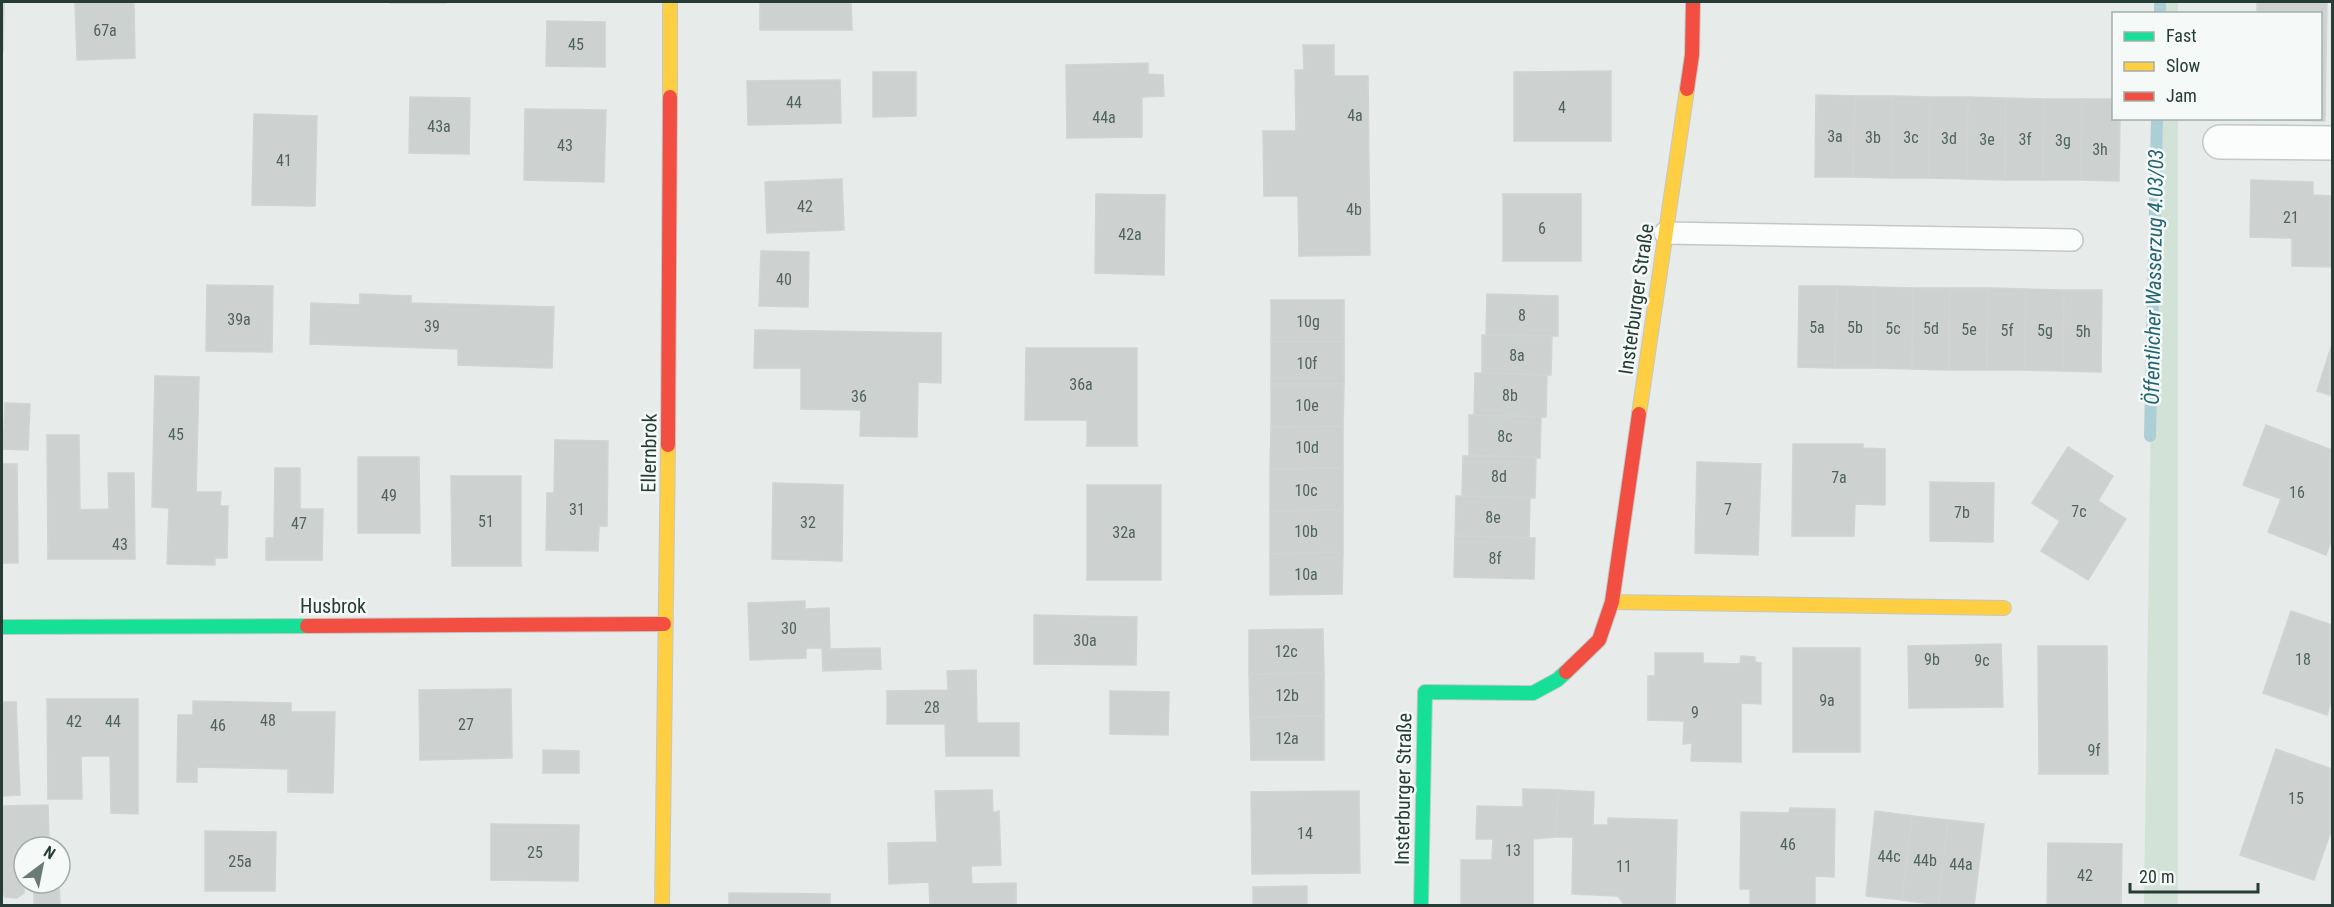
<svg xmlns="http://www.w3.org/2000/svg" width="2334" height="907" font-family="'Roboto Condensed',sans-serif">
<rect width="100%" height="100%" fill="#e7ebe9"/>
<!-- green -->
<g fill="#d2e2d7">
<rect x="2156" y="2" width="22" height="11"/>
<polygon points="2178,118 2178,905 2144,906 2155,119"/>
</g>
<g fill="none" stroke-linecap="round" stroke-linejoin="round">
<!-- stream -->
<g stroke="#acced5" stroke-width="12">
<polyline points="2160,14 2160,2"/>
<polyline points="2150,436 2157,118"/>
</g>
</g>
<!-- building -->
<g fill="#cdd2d0" stroke="#d0d4d2" stroke-width="1.5">
<polygon points="2,2 4,2 3,52 2,52"/>
<polygon points="75,2 134,2 135,58 77,60"/>
<rect x="390" y="2" width="56" height="1"/>
<polygon points="760,2 851,2 852,30 760,30"/>
<polygon points="2257,2 2327,2 2325,121 2254,119 2320,118 2320,14 2257,14"/>
<polygon points="547,21 605,22 605,67 546,66"/>
<polygon points="1303,45 1334,45 1334,76 1368,76 1370,255 1299,256 1298,196 1264,196 1263,131 1296,131 1295,70 1304,70"/>
<polygon points="1148,63 1148,74 1163,75 1164,96 1142,97 1142,137 1067,138 1066,65"/>
<polygon points="1611,71 1611,141 1514,141 1514,72"/>
<polygon points="873,72 916,72 916,116 873,117"/>
<polygon points="840,80 841,123 748,125 747,81"/>
<polygon points="1816,95 1855,96 1853,177 1815,177"/>
<polygon points="1855,96 1892,96 1892,178 1853,177"/>
<polygon points="1892,96 1930,97 1929,178 1892,178"/>
<polygon points="410,97 470,98 469,154 409,153"/>
<polygon points="1930,97 1968,97 1967,179 1929,178"/>
<polygon points="1968,97 2006,98 2005,180 1967,179"/>
<polygon points="2006,98 2044,99 2043,180 2005,180"/>
<polygon points="2044,99 2082,99 2081,180 2043,180"/>
<polygon points="2082,99 2114,99 2114,118 2120,118 2119,181 2081,180"/>
<polygon points="525,109 606,110 604,182 524,180"/>
<polygon points="254,114 317,116 315,206 252,205"/>
<polygon points="842,179 844,230 767,233 765,182"/>
<polygon points="2251,180 2313,182 2313,195 2332,196 2332,267 2292,266 2292,238 2250,237"/>
<polygon points="1096,194 1165,195 1164,275 1095,273"/>
<rect x="1503" y="194" width="78" height="67"/>
<polygon points="761,251 809,252 808,307 759,306"/>
<polygon points="207,285 273,286 272,352 206,351"/>
<polygon points="1799,286 1837,286 1835,368 1798,367"/>
<polygon points="1837,286 1874,287 1874,368 1835,368"/>
<polygon points="1874,287 1913,288 1912,369 1874,368"/>
<polygon points="1913,288 1950,288 1949,370 1912,369"/>
<polygon points="1950,288 1988,288 1987,370 1949,370"/>
<polygon points="1988,288 2026,289 2025,370 1987,370"/>
<polygon points="2026,289 2064,290 2063,371 2025,370"/>
<polygon points="2064,290 2102,290 2101,372 2063,371"/>
<polygon points="360,294 411,296 411,303 554,307 552,368 458,365 458,349 310,344 311,303 360,305"/>
<polygon points="1487,294 1558,296 1558,336 1486,334"/>
<rect x="1271" y="300" width="73" height="42"/>
<polygon points="755,330 941,333 941,383 918,382 917,437 860,436 861,410 801,409 801,368 754,368"/>
<polygon points="1482,335 1552,336 1551,375 1482,373"/>
<rect x="1271" y="342" width="73" height="42"/>
<polygon points="2332,344 2332,396 2317,391"/>
<polygon points="1026,348 1137,348 1137,446 1087,446 1087,420 1025,420"/>
<polygon points="1475,373 1547,375 1546,417 1474,415"/>
<polygon points="155,376 199,377 196,492 221,492 220,506 228,506 227,558 215,558 215,565 167,564 169,508 152,507"/>
<polygon points="1271,384 1344,384 1343,426 1271,427"/>
<polygon points="5,403 30,404 28,450 3,449"/>
<polygon points="1469,415 1541,417 1540,458 1469,455"/>
<polygon points="2266,425 2332,450 2332,538 2326,555 2268,532 2281,499 2243,485"/>
<polygon points="1343,426 1343,468 1270,469 1271,427"/>
<polygon points="47,435 79,435 80,510 109,509 108,473 134,473 135,559 48,559"/>
<polygon points="555,440 608,441 607,526 599,526 598,551 546,550 547,493 554,493"/>
<polygon points="1793,444 1863,444 1863,448 1885,449 1885,505 1855,504 1854,536 1792,536"/>
<polygon points="2068,447 2113,476 2098,501 2126,519 2088,580 2041,551 2060,521 2032,503"/>
<polygon points="1463,456 1536,457 1535,498 1462,496"/>
<polygon points="358,457 419,457 420,533 358,533"/>
<polygon points="1697,462 1761,464 1758,555 1695,553"/>
<polygon points="2,464 17,464 18,563 2,563"/>
<polygon points="275,468 300,468 300,509 323,509 322,560 266,560 266,538 274,538"/>
<polygon points="1343,468 1343,510 1270,511 1270,469"/>
<polygon points="451,476 521,476 521,566 452,566"/>
<polygon points="1930,482 1994,483 1993,542 1930,541"/>
<polygon points="773,483 843,485 842,561 772,559"/>
<rect x="1087" y="485" width="74" height="95"/>
<polygon points="1456,496 1530,498 1529,538 1455,536"/>
<polygon points="1343,510 1343,552 1270,554 1270,511"/>
<polygon points="1455,536 1535,538 1534,579 1454,577"/>
<polygon points="1343,552 1342,594 1270,595 1270,554"/>
<polygon points="805,601 805,609 829,608 830,649 880,648 881,669 823,671 822,648 806,648 806,658 750,660 748,603"/>
<polygon points="2291,611 2332,625 2332,699 2327,715 2263,693"/>
<polygon points="1034,615 1137,617 1136,665 1034,664"/>
<polygon points="1323,629 1324,673 1249,674 1249,630"/>
<polygon points="2001,644 2003,707 1909,708 1908,646"/>
<polygon points="2038,646 2107,646 2108,774 2039,774"/>
<rect x="1793" y="648" width="67" height="104"/>
<polygon points="1655,653 1703,653 1703,663 1740,664 1741,656 1755,657 1755,662 1761,663 1761,704 1741,703 1741,762 1691,761 1692,743 1683,744 1684,721 1648,720 1648,676 1655,676"/>
<polygon points="976,670 977,723 1019,723 1019,756 946,756 945,724 887,724 887,691 948,690 947,671"/>
<polygon points="1324,673 1324,716 1250,717 1249,674"/>
<polygon points="511,689 512,758 420,760 419,690"/>
<polygon points="1110,691 1169,692 1168,735 1110,734"/>
<polygon points="47,699 138,699 138,814 111,813 110,756 81,756 82,799 48,799"/>
<polygon points="193,701 291,703 291,712 335,712 333,793 288,792 288,769 197,767 197,782 177,782 178,715 193,715"/>
<polygon points="2,702 16,702 20,795 2,796"/>
<polygon points="1324,716 1324,760 1251,760 1250,717"/>
<polygon points="2276,749 2332,769 2332,828 2314,880 2240,855"/>
<polygon points="543,750 579,751 579,773 543,773"/>
<polygon points="1523,789 1559,790 1555,837 1533,839 1533,906 1461,906 1461,860 1492,860 1493,839 1476,839 1477,806 1523,807"/>
<polygon points="992,790 993,813 999,811 1001,865 971,866 972,884 1016,883 1016,906 930,906 929,882 889,884 888,843 937,842 935,791"/>
<polygon points="1559,790 1594,792 1593,825 1608,825 1608,818 1677,820 1675,906 1625,906 1618,896 1572,894 1573,837 1555,837"/>
<polygon points="1359,791 1360,873 1252,874 1251,792"/>
<polygon points="48,805 49,847 24,847 24,893 17,898 5,897 2,891 2,806"/>
<polygon points="1790,808 1835,809 1834,877 1815,876 1815,906 1750,906 1750,889 1740,889 1741,812 1789,813"/>
<polygon points="1875,811 1912,816 1902,900 1866,896"/>
<polygon points="1912,816 1948,820 1938,905 1902,900"/>
<polygon points="1948,820 1984,824 1974,906 1938,905"/>
<polygon points="491,824 579,825 578,881 491,880"/>
<polygon points="205,831 276,832 275,891 205,891"/>
<polygon points="2048,843 2122,844 2121,906 2047,906"/>
<polygon points="34,883 59,883 60,906 34,906"/>
<polygon points="1307,886 1307,906 1253,906 1253,887"/>
<polygon points="729,893 830,894 830,906 729,906"/>
</g>
<g fill="none" stroke-linecap="round" stroke-linejoin="round">
<defs>
<polyline id="lane" points="1665,233 2072,240"/>
<polyline id="street" points="2220,142 2332,143"/>
<g id="fast">
<polyline points="2,627 307,626"/>
<polyline points="1421,906 1425,692 1533,693 1557,680 1566,672"/>
</g>
<g id="slow">
<polyline points="670,2 670,97"/>
<polyline points="1639,414 1687,89"/>
<polyline points="1612,602 2004,608"/>
<polyline points="662,906 668,445"/>
</g>
<g id="jam">
<polyline points="1687,89 1692,55 1693,2"/>
<polyline points="668,445 670,97"/>
<polyline points="307,626 664,624"/>
<polyline points="1566,672 1599,640 1612,602 1639,414"/>
</g>
</defs>
<!-- lane casing -->
<use href="#lane" stroke="#c4c8c6" stroke-width="24"/>
<!-- street casing -->
<use href="#street" stroke="#c4c8c6" stroke-width="36"/>
<!-- fast casing -->
<use href="#fast" stroke="#c2c8c6" stroke-width="16"/>
<!-- slow casing -->
<use href="#slow" stroke="#c2c8c6" stroke-width="16"/>
<!-- jam casing -->
<use href="#jam" stroke="#c2c8c6" stroke-width="16"/>
<!-- lane -->
<use href="#lane" stroke="#fbfcfc" stroke-width="21"/>
<!-- street -->
<use href="#street" stroke="#fbfcfc" stroke-width="33"/>
<!-- fast -->
<use href="#fast" stroke="#16e098" stroke-width="14"/>
<!-- slow -->
<use href="#slow" stroke="#ffcf43" stroke-width="14"/>
<!-- jam -->
<use href="#jam" stroke="#f24e42" stroke-width="14"/>
</g>
<g text-anchor="middle" stroke-width="5" stroke-linejoin="round" paint-order="stroke">
<!-- number labels -->
<g font-size="16" fill="#50635e">
<text x="105" y="36">67a</text>
<text x="576" y="50">45</text>
<text x="794" y="108">44</text>
<text x="1562" y="113">4</text>
<text x="1355" y="121">4a</text>
<text x="1104" y="123">44a</text>
<text x="439" y="132">43a</text>
<text x="1835" y="142">3a</text>
<text x="1873" y="143">3b</text>
<text x="1911" y="143">3c</text>
<text x="1949" y="144">3d</text>
<text x="1987" y="145">3e</text>
<text x="2025" y="145">3f</text>
<text x="2063" y="146">3g</text>
<text x="565" y="151">43</text>
<text x="2100" y="155">3h</text>
<text x="284" y="166">41</text>
<text x="805" y="212">42</text>
<text x="1354" y="215">4b</text>
<text x="2291" y="223">21</text>
<text x="1542" y="234">6</text>
<text x="1130" y="240">42a</text>
<text x="784" y="285">40</text>
<text x="1522" y="321">8</text>
<text x="239" y="325">39a</text>
<text x="1308" y="327">10g</text>
<text x="432" y="332">39</text>
<text x="1817" y="333">5a</text>
<text x="1855" y="333">5b</text>
<text x="1893" y="334">5c</text>
<text x="1931" y="334">5d</text>
<text x="1969" y="335">5e</text>
<text x="2007" y="336">5f</text>
<text x="2045" y="336">5g</text>
<text x="2083" y="337">5h</text>
<text x="1517" y="361">8a</text>
<text x="1307" y="369">10f</text>
<text x="1081" y="390">36a</text>
<text x="1510" y="401">8b</text>
<text x="859" y="402">36</text>
<text x="1307" y="411">10e</text>
<text x="176" y="440">45</text>
<text x="1505" y="442">8c</text>
<text x="1307" y="453">10d</text>
<text x="1499" y="482">8d</text>
<text x="1839" y="483">7a</text>
<text x="1306" y="496">10c</text>
<text x="2297" y="498">16</text>
<text x="389" y="501">49</text>
<text x="577" y="515">31</text>
<text x="1728" y="515">7</text>
<text x="2079" y="517">7c</text>
<text x="1962" y="518">7b</text>
<text x="1493" y="523">8e</text>
<text x="486" y="527">51</text>
<text x="808" y="528">32</text>
<text x="299" y="529">47</text>
<text x="1306" y="537">10b</text>
<text x="1124" y="538">32a</text>
<text x="120" y="550">43</text>
<text x="1495" y="564">8f</text>
<text x="1306" y="580">10a</text>
<text x="789" y="634">30</text>
<text x="1085" y="646">30a</text>
<text x="1286" y="657">12c</text>
<text x="1932" y="665">9b</text>
<text x="2303" y="665">18</text>
<text x="1982" y="666">9c</text>
<text x="1287" y="701">12b</text>
<text x="1827" y="706">9a</text>
<text x="932" y="713">28</text>
<text x="1695" y="718">9</text>
<text x="268" y="726">48</text>
<text x="74" y="727">42</text>
<text x="113" y="727">44</text>
<text x="466" y="730">27</text>
<text x="218" y="731">46</text>
<text x="1287" y="744">12a</text>
<text x="2094" y="756">9f</text>
<text x="2296" y="804">15</text>
<text x="1305" y="839">14</text>
<text x="1788" y="850">46</text>
<text x="1513" y="856">13</text>
<text x="535" y="858">25</text>
<text x="1889" y="862">44c</text>
<text x="1925" y="866">44b</text>
<text x="240" y="867">25a</text>
<text x="1961" y="870">44a</text>
<text x="1624" y="872">11</text>
<text x="2085" y="881">42</text>
</g>
<!-- street labels -->
<g font-size="20" fill="#263d37" stroke="#f5f9f7">
<text transform="translate(1636 299) rotate(-82)" y="7">Insterburger Straße</text>
<text transform="translate(649 453) rotate(-89)" y="7">Ellernbrok</text>
<text x="333" y="613">Husbrok</text>
<text transform="translate(1403 789) rotate(-89)" y="7">Insterburger Straße</text>
</g>
<!-- water labels -->
<g font-size="21" font-style="italic" fill="#256573" stroke="#f5f9f7">
<text transform="translate(2154 277) rotate(-89)" y="7">Öffentlicher Wasserzug 4.03/03</text>
</g>
</g>
<!-- border -->
<rect width="2334" height="907" fill="none" stroke="#263d37" stroke-width="6"/>
<!-- legend -->
<rect x="2112" y="12" width="210" height="108" fill="#f5f9f7" stroke="#a2aeaa" stroke-width="1.5"/>
<rect x="2124" y="32" width="30" height="9" fill="#16e098" stroke="#a2aeaa" stroke-width="1.5"/>
<text x="2166" y="42" font-size="18" fill="#263d37">Fast</text>
<rect x="2124" y="62" width="30" height="9" fill="#ffcf43" stroke="#a2aeaa" stroke-width="1.5"/>
<text x="2166" y="72" font-size="18" fill="#263d37">Slow</text>
<rect x="2124" y="92" width="30" height="9" fill="#f24e42" stroke="#a2aeaa" stroke-width="1.5"/>
<text x="2166" y="102" font-size="18" fill="#263d37">Jam</text>
<!-- north arrow -->
<g transform="translate(42 865) rotate(32)"><circle r="28" fill="#f5f9f7" stroke="#a2aeaa" stroke-width="1.5"/>
<path d="M0-4.5L10 22L0 15L-10 22Z" fill="#6a7a75"/>
<text y="-9" font-size="16" font-weight="bold" text-anchor="middle" fill="#263d37">N</text>
</g>
<!-- scale -->
<path d="M2130 883v9h128v-9" fill="none" stroke="#263d37" stroke-width="3"/>
<text x="2139" y="883" font-size="18" fill="#263d37" stroke="#f5f9f7" stroke-width="4.5" paint-order="stroke">20 m</text>
</svg>
